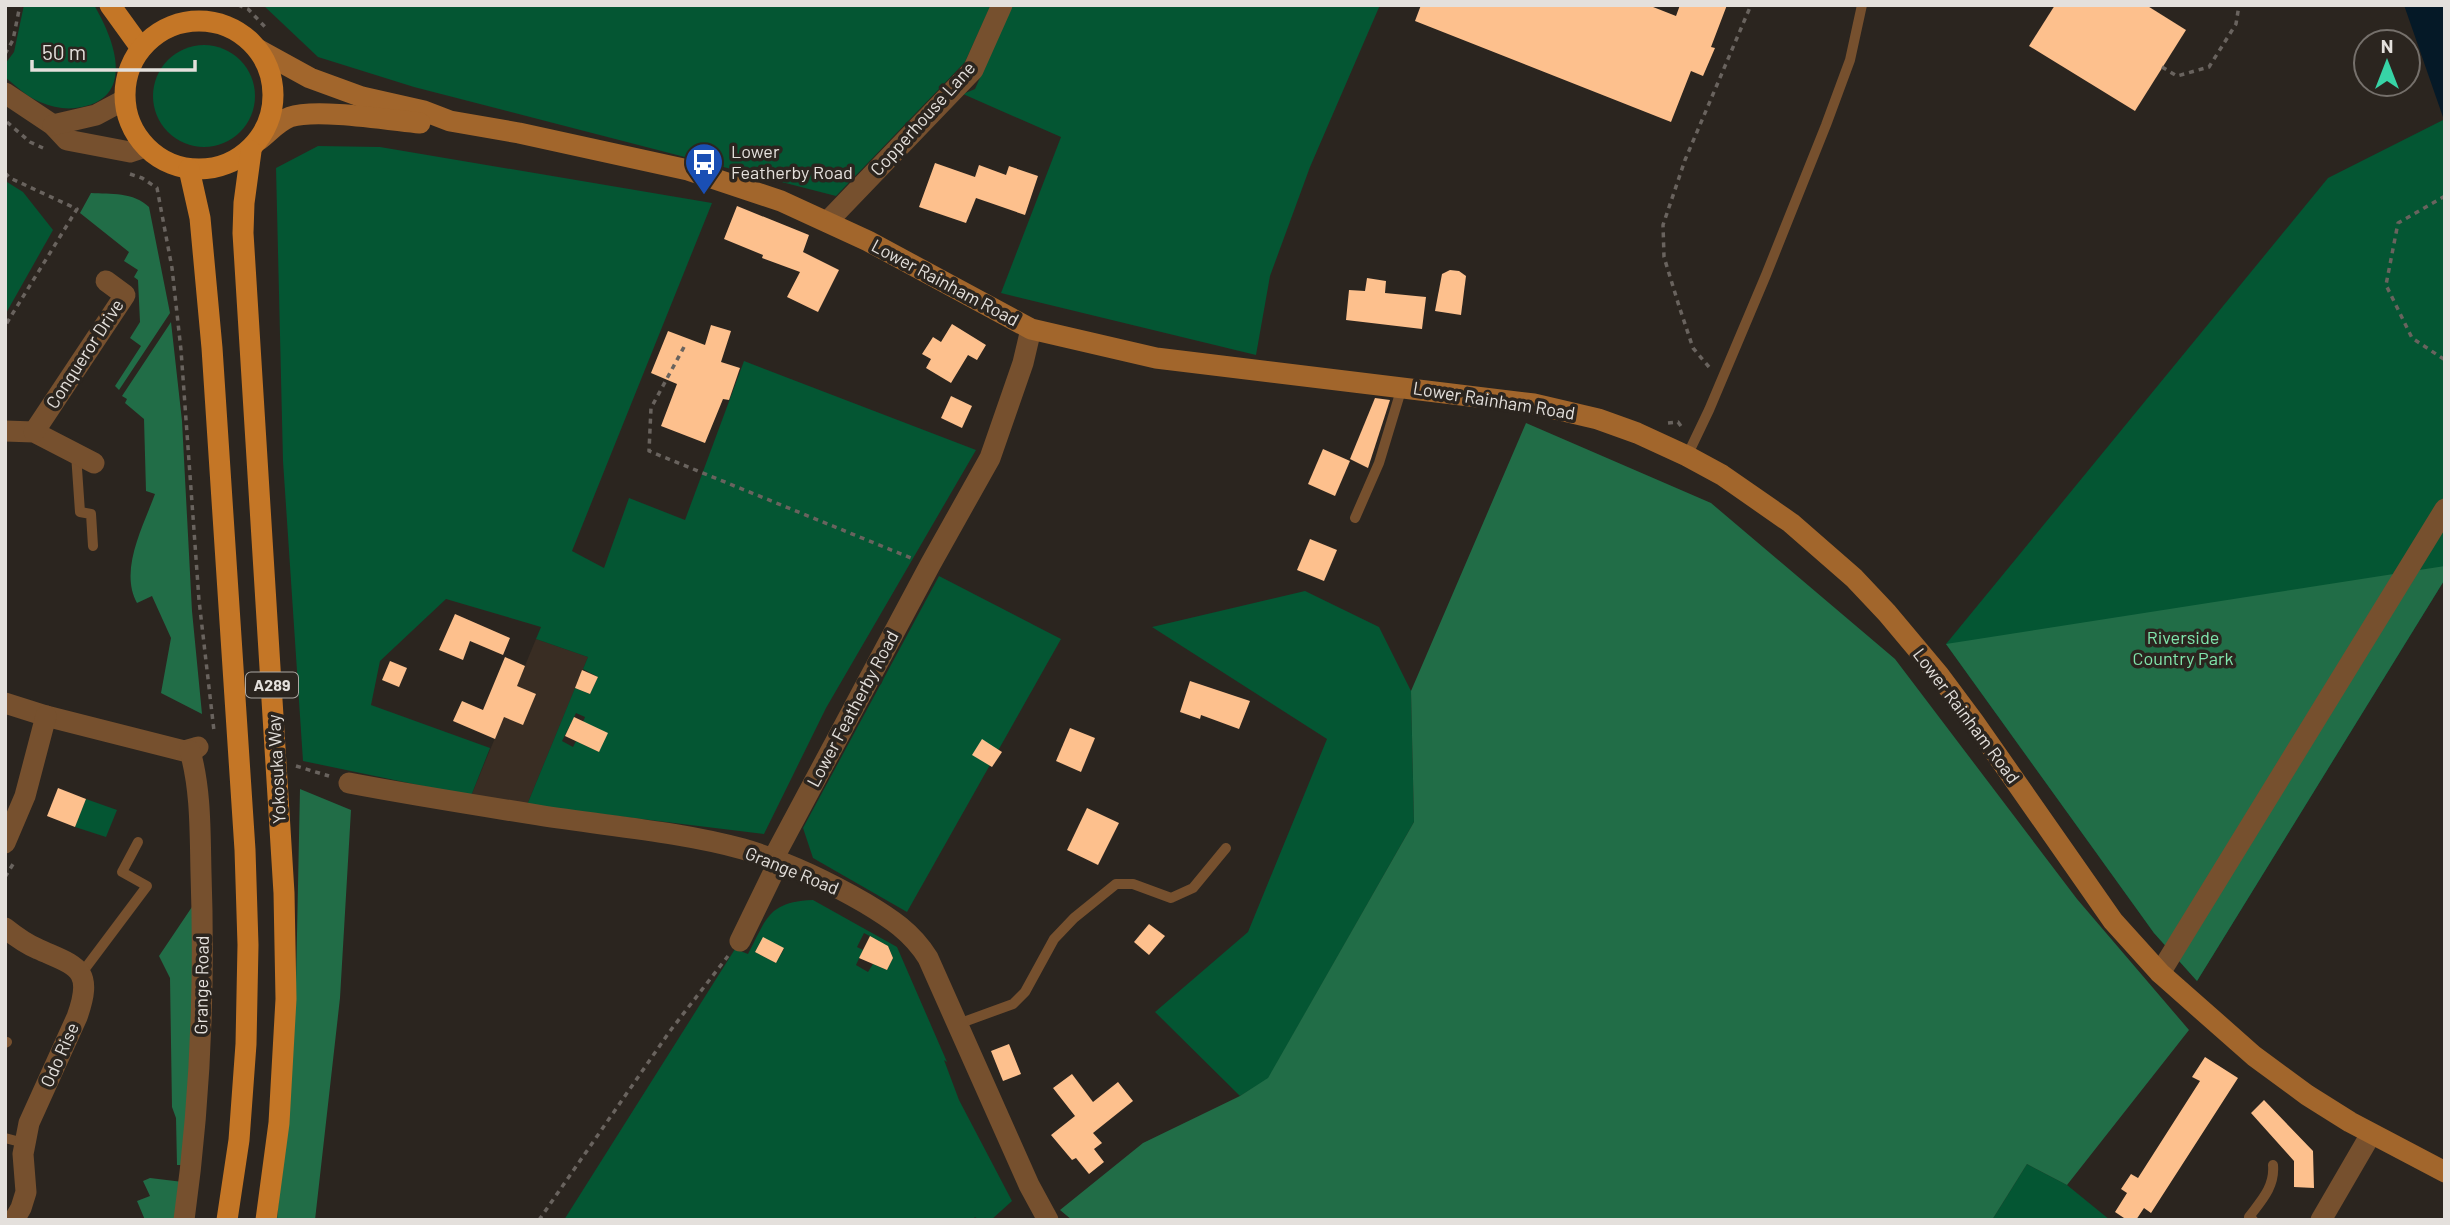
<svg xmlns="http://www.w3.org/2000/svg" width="2450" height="1225" font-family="Barlow,sans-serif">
<rect width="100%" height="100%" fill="#2b251f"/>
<!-- built -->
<polygon fill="#392d23" points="536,639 588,657 527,805 471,796"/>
<!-- green -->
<g fill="#045633" fill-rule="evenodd">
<path d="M24 5H94C113 37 137 96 82 107 68 110 54 108 40 102 27 97 16 86 5 77V64L14 52Z"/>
<polygon points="263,5 991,5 965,62 836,196 414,87 318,57"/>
<polygon points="1012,5 1380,5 1310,167 1270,276 1256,355 1001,293 1061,137 963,94 975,89"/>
<circle cx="204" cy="96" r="51"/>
<polygon points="2445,119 2445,579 2197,981 2154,933 1946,644 2328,178"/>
<path d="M318 146 380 147 712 203 572 551 604 568 629 498 685 520 744 361 976 450 826 708 764 834 527 805 575 688 590 694 598 677 583 669 588 657 536 639 541 627 446 599 380 661 371 705 490 748 471 796 303 761 283 461 276 168ZM576 713 585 717 583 722 599 752 576 741 573 747 562 741Z"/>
<polygon points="7,182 23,192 53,230 5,315 5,186"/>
<polygon points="939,576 1061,639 907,912 813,858 803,828"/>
<polygon points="1305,591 1379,627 1411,691 1414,822 1268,1079 1240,1096 1155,1012 1248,932 1327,739 1152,627"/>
<polygon points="86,799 117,810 106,837 75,827"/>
<path d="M813 900 897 947 947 1062 944 1060 959 1100 1012 1201 991 1220H979L975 1217 972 1220H564L735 949 748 954C767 918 768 902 813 900ZM864 933 888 946 893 958 887 970 873 964 868 972 856 965 863 950 857 947ZM763 938 784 949 776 963 755 952Z"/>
<polygon points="2027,1164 2067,1185 2110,1220 1992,1220"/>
</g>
<!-- forest -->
<g fill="#216d47">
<path d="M91 193C110 194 134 192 149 207L170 313 119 390 115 386 141 346 130 338 140 322 138 280 134 277 138 270 124 261 129 252 80 213Z"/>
<path d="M171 322 182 421 192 611 202 714 161 693 171 638 152 596 137 603C119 570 143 527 155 494L146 491 144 419 125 403 127 399 122 396Z"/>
<polygon points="1526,423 1711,503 1895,659 2077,899 2189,1030 2067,1185 2027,1164 1992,1220 1072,1220 1060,1210 1143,1143 1240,1096 1268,1078 1414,822 1411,691"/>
<polygon points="2445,566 2445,579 2197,981 2154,933 1946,644"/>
<polygon points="300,789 351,810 340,998 315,1220 277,1220 296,982"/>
<polygon points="196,901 186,1165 177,1165 176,1118 172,1107 170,978 159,956"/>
<polygon points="150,1178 183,1182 178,1220 145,1220 137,1201 150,1196 143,1181"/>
</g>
<!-- water -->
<polygon fill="#051927" points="2404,5 2445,5 2444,120"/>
<!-- building -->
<g fill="#fdc08d">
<polygon points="1421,5 1648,5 1676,16 1680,5 1727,5 1711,47 1715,48 1703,76 1691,71 1671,122 1415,21"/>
<polygon points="2055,5 2146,5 2186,30 2135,111 2029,46"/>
<polygon points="935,163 975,177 979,165 1006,175 1009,166 1038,176 1025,215 976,198 966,223 919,207"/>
<polygon points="737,206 809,235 803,252 839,270 818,312 787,297 800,272 762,258 763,255 724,239"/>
<polygon points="1450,270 1459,271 1466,276 1461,315 1435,311 1442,274"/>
<polygon points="1367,278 1386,281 1385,293 1426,297 1422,329 1346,320 1349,290 1365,291"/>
<polygon points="952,324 986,345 977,360 968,355 951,383 926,368 931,359 922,354 933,337 941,342"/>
<polygon points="711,325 731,331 721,362 740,368 729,400 723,399 705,443 661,426 677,384 651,373 668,331 705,345"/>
<polygon points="951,396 972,406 962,428 941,418"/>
<polygon points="1375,398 1390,400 1368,468 1350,459"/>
<polygon points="1323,449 1350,461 1335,496 1308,484"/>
<polygon points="1310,539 1337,550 1324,581 1297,570"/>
<polygon points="455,614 510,638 503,655 470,641 463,660 439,650"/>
<polygon points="505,657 525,666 517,686 536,694 523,725 504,717 495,739 453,721 462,701 483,710"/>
<polygon points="390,661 407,668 399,687 382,680"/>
<polygon points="582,670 598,677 590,694 575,688"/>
<polygon points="1190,681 1250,701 1239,729 1201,715 1200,719 1180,712"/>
<polygon points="574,717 608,733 599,752 565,736"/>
<polygon points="1070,728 1095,738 1081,772 1056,761"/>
<polygon points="982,739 1002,752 992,767 972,755"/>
<polygon points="58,788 86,799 75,827 47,816"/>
<polygon points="1087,808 1119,823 1098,865 1067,850"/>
<polygon points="1149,924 1165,936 1149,955 1134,942"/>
<polygon points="870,936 888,946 893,958 887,970 859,958"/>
<polygon points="763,937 784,948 776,963 755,952"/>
<polygon points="1009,1044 1021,1074 1003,1081 991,1051"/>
<polygon points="2205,1057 2238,1078 2151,1213 2144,1208 2136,1220 2127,1220 2115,1212 2127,1193 2121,1189 2131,1174 2138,1178 2200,1081 2192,1077"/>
<polygon points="1072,1074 1093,1102 1118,1082 1133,1101 1093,1133 1102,1143 1094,1149 1104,1162 1089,1174 1076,1158 1072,1160 1051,1135 1075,1116 1053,1088"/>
<polygon points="2264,1100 2313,1151 2314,1188 2294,1187 2294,1161 2251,1113"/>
</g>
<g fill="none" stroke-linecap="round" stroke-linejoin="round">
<!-- path -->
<g stroke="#69635e" stroke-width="3.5" stroke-dasharray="5 5" stroke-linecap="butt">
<polyline points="238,5 248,9 267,29"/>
<polyline points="5,54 13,40 20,5"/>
<polyline points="2162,67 2177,76 2209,67 2236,24 2239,5"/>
<polyline points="7,122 30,142 43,148"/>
<polyline points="5,173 10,178 77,209 5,326"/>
<polyline points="130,174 142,178 157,188 172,268 181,350 199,600 214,731"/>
<polyline points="2445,196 2398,223 2386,285 2412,338 2445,360"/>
<polyline points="684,347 651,408 649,451 911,558"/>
<polyline points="1709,367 1693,348 1679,306 1664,257 1663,225 1685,160 1751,5"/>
<polyline points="1668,423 1678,422 1683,429"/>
<polyline points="296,766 329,776"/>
<polyline points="5,877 15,861"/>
<polyline points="539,1220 670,1031 728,956"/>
</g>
<!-- lane -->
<g stroke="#76502e" stroke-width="10">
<polyline points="76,454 80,512 91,514 93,546"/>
<polyline points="1687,456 1709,410 1766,275 1826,125 1850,60 1862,5"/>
<polyline points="1355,518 1379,463 1402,387"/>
<polyline points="81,974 147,886 122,872 138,842"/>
<polyline points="958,1024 1013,1004 1025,992 1054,939 1074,918 1116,884 1133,884 1171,898 1193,888 1226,848"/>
<polyline points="5,1043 7,1042"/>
<polyline points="5,1138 24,1143"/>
<path d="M2253 1220 2249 1217C2261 1201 2275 1187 2273 1165"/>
</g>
<!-- street -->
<g stroke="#76502e" stroke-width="21">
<polyline points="5,93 53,125 67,140 130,152 145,147"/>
<polyline points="53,125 96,115 124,100"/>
<polyline points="828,221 973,70 1002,5"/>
<polyline points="5,431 34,432 94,463"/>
<polyline points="34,432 125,295 106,281"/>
<polyline points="5,703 46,716 184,751 198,747 194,749"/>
<path d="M349 783C412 795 475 805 538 815 606 826 677 831 743 849 785 861 827 881 865 903 890 918 912 932 928 958L1029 1185 1048 1220"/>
<polyline points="5,843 25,796 46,716"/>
<polyline points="773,859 930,565 990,458 1023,363 1031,329"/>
<path d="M5 928C15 936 26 944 38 949 75 966 95 967 77 1017L29 1123 23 1154 26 1192 21 1208 14 1220"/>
<polyline points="740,941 779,861"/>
<polyline points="2160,973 2445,509"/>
<path d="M184 1220C200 1105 205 989 201 873 200 832 201 790 190 751"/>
<polyline points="2321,1220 2371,1134"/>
</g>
<!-- secondary -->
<g stroke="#a2662c" stroke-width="21">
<polyline points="259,50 310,78 362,97 424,111 450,121 519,133 688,170 781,201 868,241 1031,329 1156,358 1534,404 1598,419 1637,433 1687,456 1722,475 1791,523 1854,578 1887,613 1939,675 1974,722 2113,921 2160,973 2254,1056 2307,1095 2350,1122 2445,1172"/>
<path d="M259 140C268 133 279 121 290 117 316 108 390 120 420 123"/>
</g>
<!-- primary -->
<g stroke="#c47626" stroke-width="21">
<polyline points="110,5 141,48"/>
<circle cx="199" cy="95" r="74"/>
<polyline points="251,151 244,203 243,233 284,893 286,999 279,1123 266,1220"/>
<polyline points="189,169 200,218 212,348 245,850 248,945 246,1044 239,1140 227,1220"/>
</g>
</g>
<!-- icons -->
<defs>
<symbol id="bus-pin" viewBox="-11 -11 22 30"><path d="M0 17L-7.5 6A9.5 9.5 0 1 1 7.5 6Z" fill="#1a4fb4" stroke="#2b251f"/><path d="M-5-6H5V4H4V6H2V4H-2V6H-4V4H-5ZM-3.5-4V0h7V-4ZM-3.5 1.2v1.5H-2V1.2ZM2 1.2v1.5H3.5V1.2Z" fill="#fff"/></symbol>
</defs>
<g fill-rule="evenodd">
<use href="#bus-pin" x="682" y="140" width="44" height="60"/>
</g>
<g text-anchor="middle" stroke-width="7" stroke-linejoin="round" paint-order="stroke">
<!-- shield labels -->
<rect fill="#2b251f" stroke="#aca8a3" stroke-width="2" x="246" y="672.5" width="52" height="25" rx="5"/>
<g font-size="16" font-weight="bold" fill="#e4e0dc">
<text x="272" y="691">A289</text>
</g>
<!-- street labels -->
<g font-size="18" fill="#e4e0dc" stroke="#2b251f">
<text transform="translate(923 119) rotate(-48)" y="6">Copperhouse Lane</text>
<text transform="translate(945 283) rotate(28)" y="6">Lower Rainham Road</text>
<text transform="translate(85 354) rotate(-57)" y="6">Conqueror Drive</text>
<text transform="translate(1494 401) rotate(9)" y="6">Lower Rainham Road</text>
<text transform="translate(853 709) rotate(-62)" y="6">Lower Featherby Road</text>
<text transform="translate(1966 716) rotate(53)" y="6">Lower Rainham Road</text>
<text transform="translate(277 769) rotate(-93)" y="6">Yokosuka Way</text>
<text transform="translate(792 871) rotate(22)" y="6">Grange Road</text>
<text transform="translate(202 985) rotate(-89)" y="6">Grange Road</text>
<text transform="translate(60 1055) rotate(-66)" y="6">Odo Rise</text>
</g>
<!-- poi labels -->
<g font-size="18" fill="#e4e0dc" stroke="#2b251f" text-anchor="start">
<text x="731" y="158">Lower<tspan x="731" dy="21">Featherby Road</tspan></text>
</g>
<!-- park labels -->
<g font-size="18" fill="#80e5ac" stroke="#2b251f">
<text x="2183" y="644">Riverside<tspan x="2183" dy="21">Country Park</tspan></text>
</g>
</g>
<!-- border -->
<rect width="2450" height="1225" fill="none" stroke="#e4e0dc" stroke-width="14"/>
<!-- north arrow -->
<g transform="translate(2387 63)"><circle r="33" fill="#2b251f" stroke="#75706b" stroke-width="2"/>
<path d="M0-5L12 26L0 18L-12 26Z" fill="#37d4a6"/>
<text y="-10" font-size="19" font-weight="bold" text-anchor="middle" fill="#e4e0dc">N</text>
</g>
<!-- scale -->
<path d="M32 60v10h163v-10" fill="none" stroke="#e4e0dc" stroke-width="3.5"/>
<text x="42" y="60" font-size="21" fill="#e4e0dc" stroke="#2b251f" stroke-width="5" paint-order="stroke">50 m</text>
</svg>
